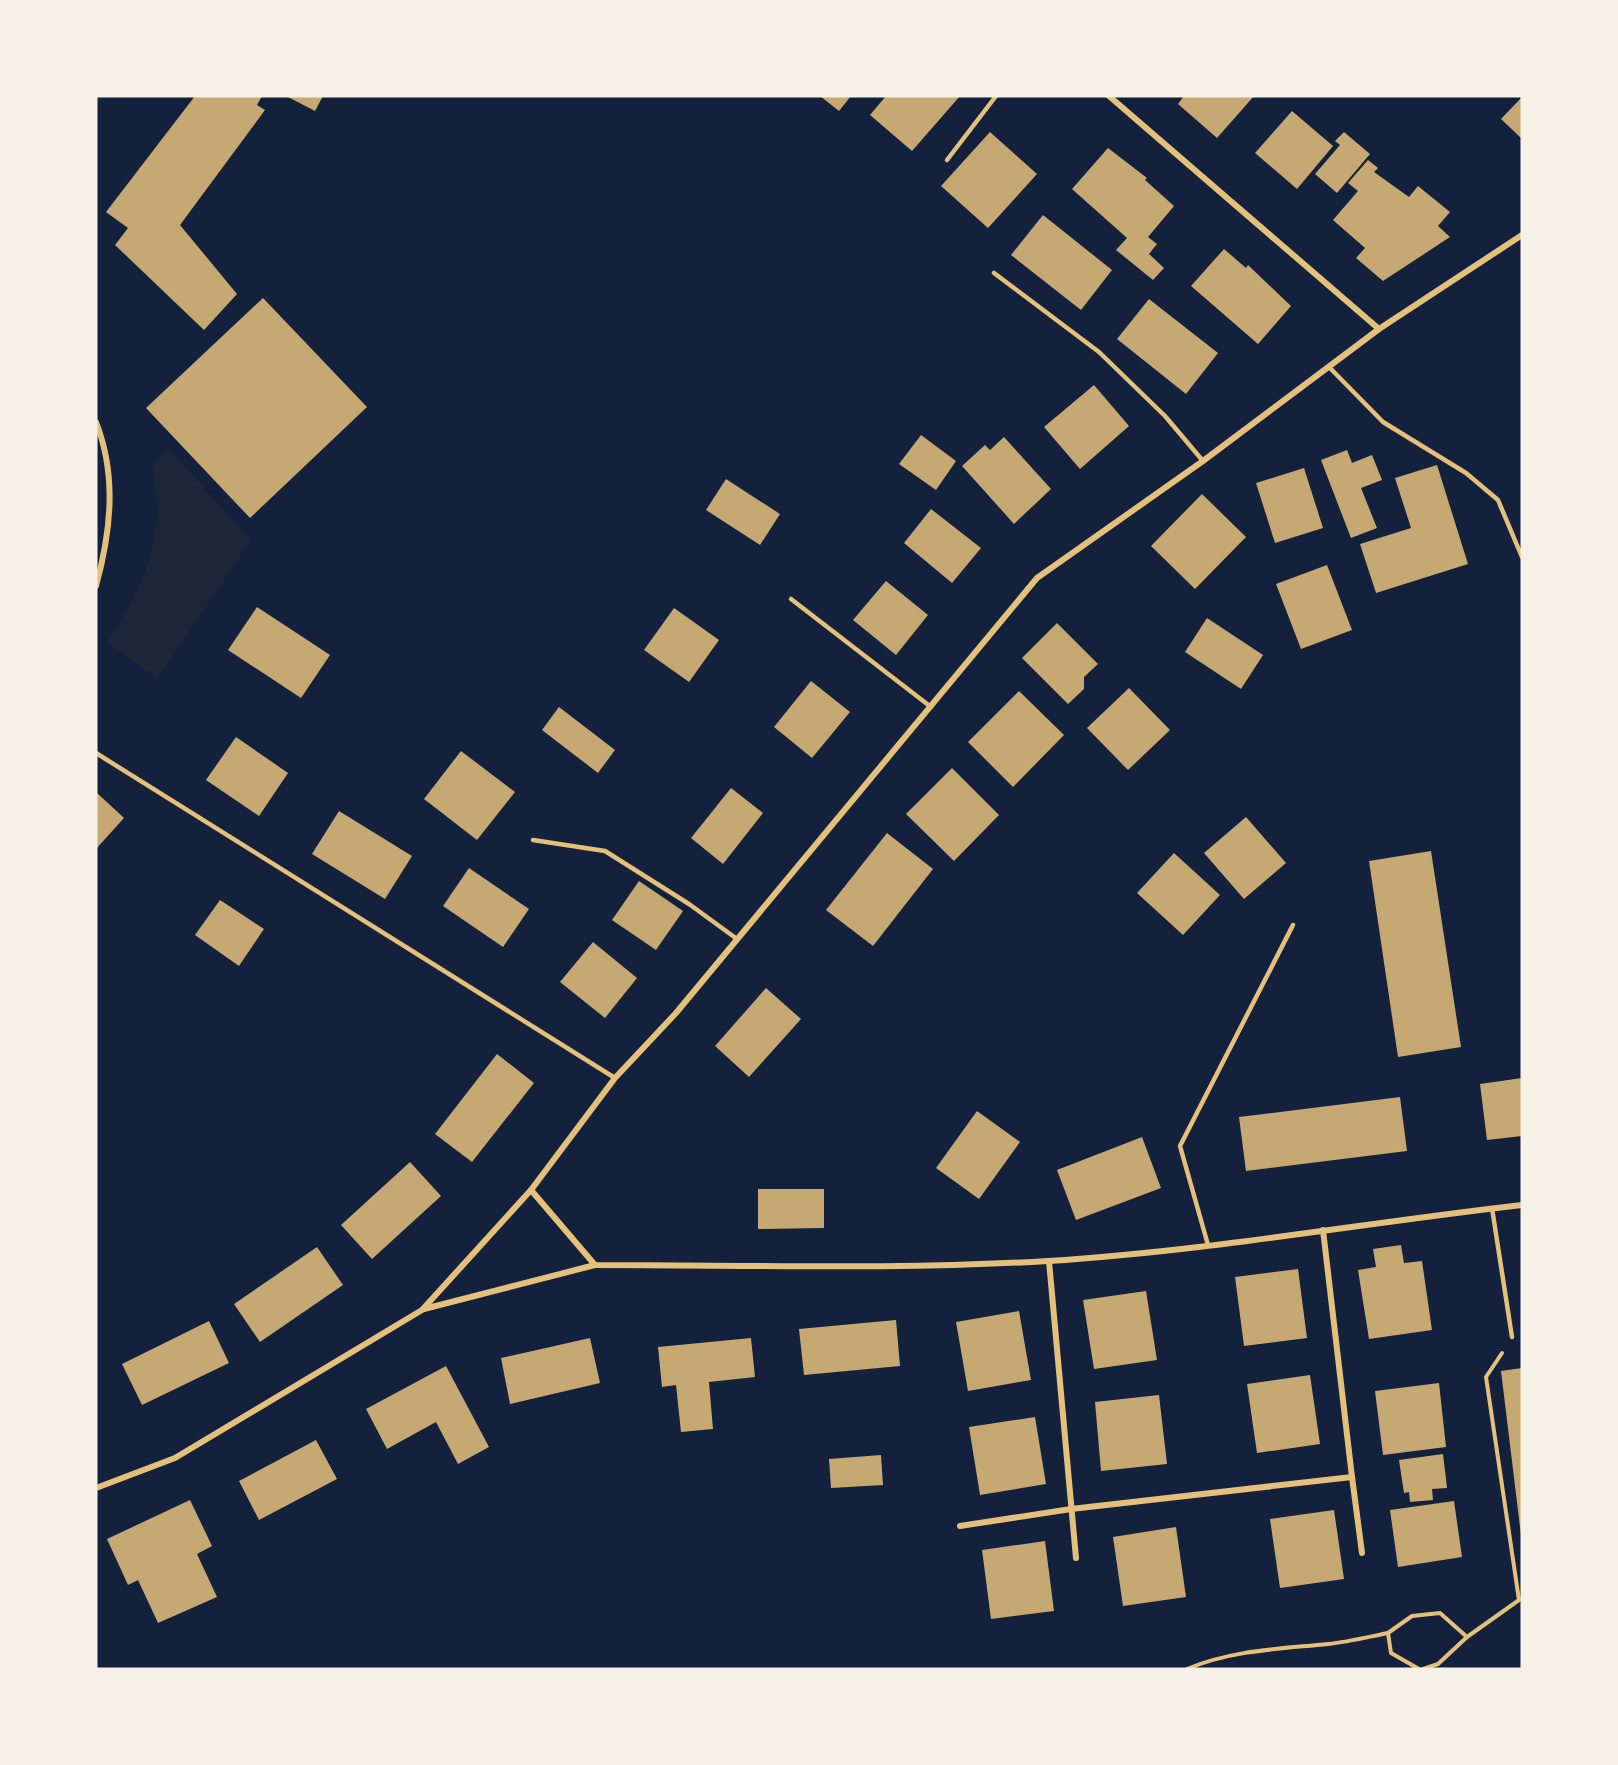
<svg xmlns="http://www.w3.org/2000/svg" width="1618" height="1765" font-family="Barlow,sans-serif">
<rect width="100%" height="100%" fill="#14213d"/>
<!-- green -->
<path fill="#1d2539" d="M168 448 251 540 157 679 107 642C131 605 152 569 156 524 159 505 154 483 153 464Z"/>
<!-- building -->
<g fill="#c6a872">
<polygon points="195,96 262,96 257,105 265,110 180,225 237,294 204,330 115,245 128,228 106,212"/>
<polygon points="286,96 323,96 315,111"/>
<polygon points="820,96 851,96 839,111"/>
<polygon points="886,96 960,96 912,151 870,115"/>
<polygon points="1184,96 1254,96 1217,138 1178,104"/>
<polygon points="1522,97 1522,139 1501,119"/>
<polygon points="1292,111 1333,146 1297,189 1255,153"/>
<polygon points="990,132 1037,174 988,228 941,186"/>
<polygon points="1344,132 1370,154 1337,193 1315,174 1340,145 1335,141"/>
<polygon points="1108,148 1147,178 1145,180 1174,206 1148,237 1157,244 1149,254 1164,268 1153,280 1116,250 1127,238 1072,189"/>
<polygon points="1368,160 1378,168 1374,172 1409,197 1418,186 1450,212 1438,226 1450,237 1383,281 1356,258 1365,248 1333,220 1358,191 1348,183"/>
<polygon points="1043,215 1112,270 1081,310 1011,255"/>
<polygon points="1224,249 1246,268 1248,265 1291,306 1258,344 1191,286"/>
<polygon points="263,298 367,407 250,518 146,408"/>
<polygon points="1149,299 1218,353 1186,394 1117,339"/>
<polygon points="1094,385 1129,426 1080,469 1044,427"/>
<polygon points="921,435 956,461 936,490 899,464"/>
<polygon points="1004,437 1051,489 1014,524 962,466 985,445 990,450"/>
<polygon points="1347,450 1352,463 1372,455 1382,480 1361,488 1377,528 1351,538 1321,460"/>
<polygon points="1437,465 1468,564 1376,593 1360,544 1411,528 1395,478"/>
<polygon points="1304,468 1323,528 1275,543 1256,483"/>
<polygon points="726,479 780,514 760,545 706,510"/>
<polygon points="1202,494 1246,537 1195,589 1151,546"/>
<polygon points="931,509 981,548 952,583 904,543"/>
<polygon points="1327,565 1352,630 1301,649 1276,584"/>
<polygon points="886,581 928,615 896,655 853,620"/>
<polygon points="257,607 330,655 301,698 228,650"/>
<polygon points="674,608 719,640 689,682 644,650"/>
<polygon points="1207,618 1263,655 1241,689 1185,652"/>
<polygon points="1057,623 1098,664 1084,677 1084,689 1068,704 1022,658"/>
<polygon points="811,681 850,712 812,758 774,727"/>
<polygon points="1129,688 1170,730 1128,770 1087,728"/>
<polygon points="1019,691 1064,735 1013,787 968,742"/>
<polygon points="559,707 615,750 598,773 542,730"/>
<polygon points="236,737 288,773 259,816 206,780"/>
<polygon points="461,751 515,792 477,840 424,799"/>
<polygon points="952,768 999,815 954,861 906,814"/>
<polygon points="731,788 763,813 723,864 691,838"/>
<polygon points="96,792 124,818 96,849"/>
<polygon points="339,811 412,856 385,899 312,854"/>
<polygon points="1246,817 1286,863 1244,899 1204,853"/>
<polygon points="887,833 933,869 873,946 826,910"/>
<polygon points="1431,851 1461,1047 1398,1057 1369,861"/>
<polygon points="1174,853 1220,895 1183,935 1137,893"/>
<polygon points="469,868 529,909 503,947 443,906"/>
<polygon points="639,881 683,911 656,950 612,920"/>
<polygon points="220,900 264,929 239,966 195,935"/>
<polygon points="593,942 637,978 605,1018 560,982"/>
<polygon points="766,988 801,1019 749,1077 715,1046"/>
<polygon points="497,1054 534,1083 472,1162 435,1134"/>
<polygon points="1522,1078 1522,1136 1487,1140 1480,1084"/>
<polygon points="1400,1097 1407,1151 1246,1171 1239,1117"/>
<polygon points="977,1111 1020,1142 979,1199 936,1168"/>
<polygon points="1142,1137 1161,1188 1076,1220 1057,1170"/>
<polygon points="410,1162 441,1196 372,1259 341,1225"/>
<polygon points="758,1189 824,1189 824,1228 758,1229"/>
<polygon points="1401,1245 1404,1263 1422,1261 1432,1330 1369,1339 1358,1270 1376,1267 1373,1249"/>
<polygon points="317,1247 343,1285 260,1342 234,1304"/>
<polygon points="1298,1269 1307,1338 1244,1346 1235,1277"/>
<polygon points="1146,1291 1157,1360 1094,1369 1083,1300"/>
<polygon points="1019,1311 1031,1380 968,1391 956,1322"/>
<polygon points="896,1320 900,1366 804,1375 799,1329"/>
<polygon points="209,1321 229,1363 142,1405 122,1364"/>
<polygon points="590,1338 600,1383 510,1404 501,1358"/>
<polygon points="751,1338 755,1377 709,1382 713,1429 681,1432 676,1385 662,1387 658,1347"/>
<polygon points="446,1366 489,1447 458,1464 436,1422 387,1449 366,1409"/>
<polygon points="1522,1368 1522,1535 1521,1535 1501,1371"/>
<polygon points="1310,1375 1320,1444 1257,1453 1247,1384"/>
<polygon points="1439,1383 1446,1447 1383,1455 1375,1391"/>
<polygon points="1159,1395 1167,1464 1101,1471 1095,1402"/>
<polygon points="1035,1417 1046,1484 980,1495 969,1427"/>
<polygon points="316,1440 337,1479 259,1520 239,1481"/>
<polygon points="1443,1454 1447,1488 1432,1489 1433,1500 1410,1502 1409,1492 1404,1493 1399,1460"/>
<polygon points="881,1455 883,1485 831,1488 829,1459"/>
<polygon points="190,1500 212,1546 197,1554 217,1597 158,1623 138,1580 128,1585 107,1539"/>
<polygon points="1454,1501 1462,1557 1398,1567 1390,1510"/>
<polygon points="1334,1510 1344,1579 1280,1588 1270,1519"/>
<polygon points="1176,1527 1186,1597 1123,1606 1113,1537"/>
<polygon points="1045,1541 1054,1611 991,1619 982,1550"/>
</g>
<g fill="none" stroke-linecap="round" stroke-linejoin="round">
<!-- path -->
<g stroke="#e5c07b" stroke-width="4">
<path d="M1187 1669C1232 1650 1279 1649 1328 1644 1348 1642 1368 1637 1388 1633"/>
<polyline points="1419,1669 1391,1653 1388,1633 1412,1616 1440,1613 1467,1637"/>
<polyline points="1423,1669 1438,1664 1467,1637 1519,1600 1486,1377 1502,1353"/>
</g>
<!-- service -->
<g stroke="#e5c07b" stroke-width="4.5">
<polyline points="947,160 996,96"/>
<polyline points="994,273 1099,352 1165,416 1203,461"/>
<polyline points="1329,367 1383,422 1466,473 1498,500 1522,557"/>
<polyline points="791,599 931,707"/>
<polyline points="96,753 615,1078"/>
<polyline points="533,840 605,851 689,904 737,939"/>
<polyline points="1492,1208 1512,1337"/>
<polyline points="1208,1245 1180,1146 1293,925"/>
</g>
<!-- minor -->
<g stroke="#e5c07b" stroke-width="6">
<polyline points="1109,96 1379,329"/>
<path d="M96 422C117 476 111 531 96 586"/>
<path d="M531 1190 595 1265C746 1265 898 1270 1048 1261 1207 1251 1364 1223 1522 1205"/>
<polyline points="1049,1261 1076,1558"/>
<polyline points="424,1309 595,1265"/>
<polyline points="1352,1477 1362,1553"/>
<polyline points="96,1488 175,1458 422,1310 531,1190 615,1078 676,1013 1037,578 1203,461 1379,329 1522,235"/>
<polyline points="960,1526 1071,1509 1352,1477 1323,1230"/>
</g>
</g>
<!-- border -->
<rect width="1618" height="1765" fill="none" stroke="#f6f1e7" stroke-width="195"/>
</svg>
